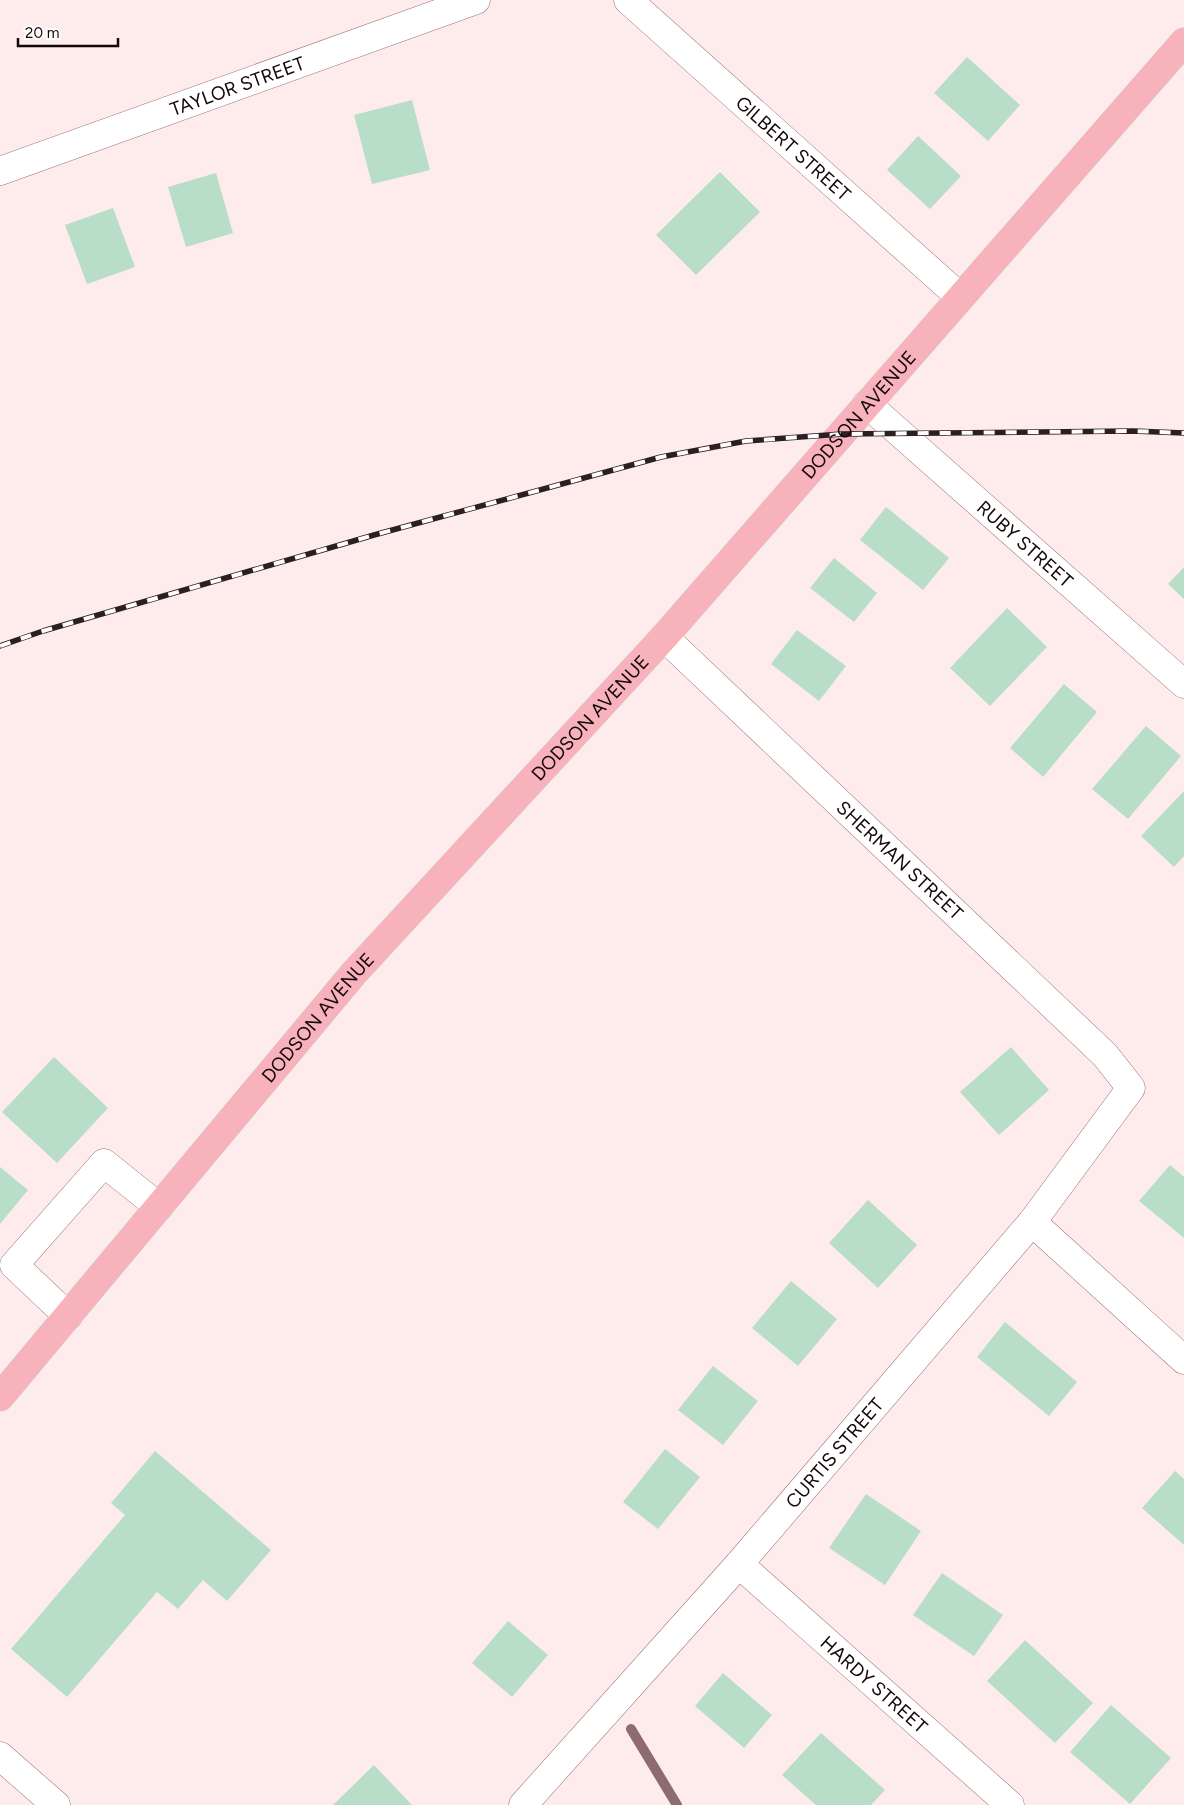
<svg xmlns="http://www.w3.org/2000/svg" width="1184" height="1805" font-family="Figtree,sans-serif">
<rect width="100%" height="100%" fill="#feeced"/>
<g fill="none" stroke-linecap="round" stroke-linejoin="round">
<!-- stream -->
<polyline stroke="#8d6b6e" stroke-width="10" points="631,1729 677,1805"/>
</g>
<!-- building -->
<g fill="#b8dec7">
<polygon points="967,57 1020,105 988,141 934,93"/>
<polygon points="412,100 430,170 372,184 354,115"/>
<polygon points="918,136 961,176 930,209 887,170"/>
<polygon points="720,172 760,212 696,275 656,235"/>
<polygon points="216,173 233,233 186,247 168,187"/>
<polygon points="113,208 135,267 87,284 65,225"/>
<polygon points="886,507 949,558 923,590 860,540"/>
<polygon points="834,558 877,593 854,622 810,588"/>
<polygon points="1184,567 1184,599 1168,584"/>
<polygon points="1007,608 1047,647 990,706 950,668"/>
<polygon points="797,630 846,666 819,701 771,664"/>
<polygon points="1064,684 1097,712 1043,777 1010,748"/>
<polygon points="1146,726 1181,756 1128,819 1092,789"/>
<polygon points="1184,791 1184,856 1174,867 1141,836"/>
<polygon points="1011,1047 1049,1090 999,1135 960,1092"/>
<polygon points="54,1057 108,1108 57,1163 2,1112"/>
<polygon points="1170,1165 1184,1177 1184,1238 1139,1201"/>
<polygon points="0,1167 28,1190 0,1224"/>
<polygon points="868,1200 917,1245 878,1288 829,1243"/>
<polygon points="791,1281 837,1319 798,1366 752,1328"/>
<polygon points="1005,1322 1077,1382 1049,1416 977,1357"/>
<polygon points="713,1366 758,1401 723,1445 678,1410"/>
<polygon points="665,1449 700,1477 658,1529 623,1502"/>
<polygon points="155,1451 271,1550 227,1601 203,1580 178,1609 157,1592 67,1697 11,1649 125,1515 111,1503"/>
<polygon points="1175,1471 1184,1479 1184,1545 1142,1508"/>
<polygon points="866,1494 921,1531 885,1585 829,1548"/>
<polygon points="942,1573 1003,1615 974,1656 913,1615"/>
<polygon points="508,1621 548,1655 512,1697 472,1663"/>
<polygon points="1025,1640 1093,1703 1055,1743 987,1681"/>
<polygon points="723,1673 772,1715 744,1748 695,1706"/>
<polygon points="1111,1705 1171,1758 1130,1804 1070,1752"/>
<polygon points="821,1733 885,1790 871,1805 816,1805 782,1775"/>
<polygon points="374,1765 412,1805 333,1805"/>
</g>
<g fill="none" stroke-linecap="round" stroke-linejoin="round">
<defs>
<g id="minor">
<path id="s1" d="M628 0 960 297"/>
<path id="s2" d="M0 171 476 0"/>
<path id="s3" d="M867 404 1184 684"/>
<polyline points="1032,1222 1184,1360"/>
<polyline points="68,1316 14,1265 104,1163 159,1207"/>
<path id="s4" d="M739 1564 1010 1805"/>
<polyline points="0,1756 56,1805"/>
<path id="s5" d="M523 1805 739 1564 1032 1222 1131 1088 1105 1055 664 637"/>
</g>
<g id="major">
<path id="s6" d="M0 1397 354 973 664 637 1184 42"/>
</g>
</defs>
<!-- minor casing -->
<use href="#minor" stroke="#9a7377" stroke-width="29"/>
<!-- major casing -->
<use href="#major" stroke="#d0cdce" stroke-width="29"/>
<!-- minor -->
<use href="#minor" stroke="#fff" stroke-width="28"/>
<!-- major -->
<use href="#major" stroke="#f7b2bb" stroke-width="28"/>
<defs>
<polyline id="rail" points="0,646 43,631 374,535 661,457 746,441 842,434 1133,431 1184,433"/>
</defs>
<!-- rail casing -->
<use href="#rail" stroke="#2d1f21" stroke-width="5.5"/>
<!-- rail -->
<use href="#rail" stroke="#fefefe" stroke-width="4" stroke-dasharray="11" stroke-linecap="butt"/>
</g>
<g text-anchor="middle" stroke-width="4" stroke-linejoin="round" paint-order="stroke">
<!-- street labels -->
<g font-size="19" fill="#140709" stroke="#fefefe">
<text dy="7" stroke="none"><textPath href="#s2" startOffset="252">TAYLOR STREET</textPath></text>
<text dy="7" stroke="none"><textPath href="#s1" startOffset="222">GILBERT STREET</textPath></text>
<text dy="7" stroke="none"><textPath href="#s6" startOffset="1305">DODSON AVENUE</textPath></text>
<text dy="7" stroke="none"><textPath href="#s3" startOffset="211">RUBY STREET</textPath></text>
<text dy="7" stroke="none"><textPath href="#s6" startOffset="900">DODSON AVENUE</textPath></text>
<text transform="translate(900 860) rotate(43)" y="7">SHERMAN STREET</text>
<text dy="7" stroke="none"><textPath href="#s6" startOffset="495">DODSON AVENUE</textPath></text>
<text dy="7" stroke="none"><textPath href="#s5" startOffset="470">CURTIS STREET</textPath></text>
<text dy="7" stroke="none"><textPath href="#s4" startOffset="181">HARDY STREET</textPath></text>
</g>
</g>
<!-- scale -->
<path d="M18 38v8h100v-8" fill="none" stroke="#140709" stroke-width="2.5"/>
<text x="25" y="38" font-size="15" fill="#140709" stroke="#fefefe" stroke-width="4" paint-order="stroke">20 m</text>
</svg>
